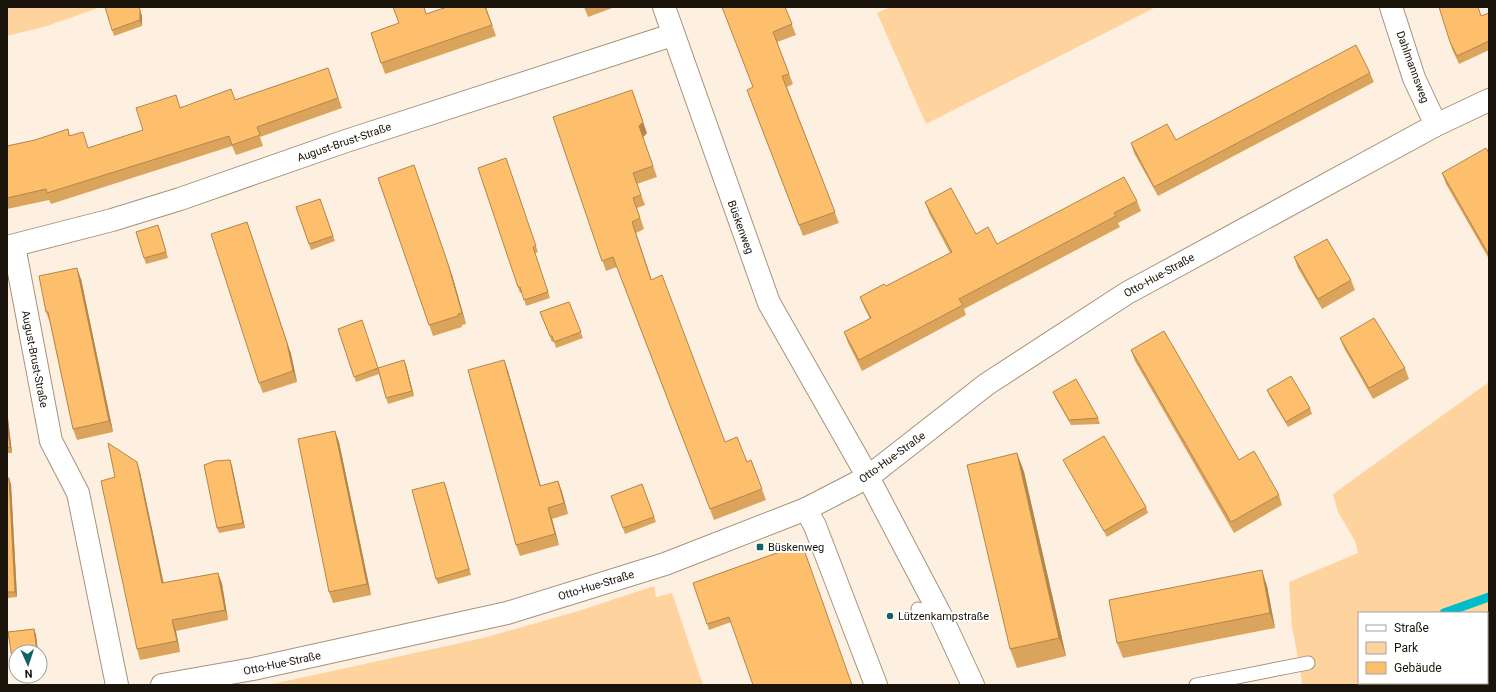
<svg xmlns="http://www.w3.org/2000/svg" width="1496" height="692" font-family="Roboto,sans-serif">
<rect width="100%" height="100%" fill="#fef0e1"/>
<!-- green -->
<g fill="#ffd39e" fill-rule="evenodd">
<polygon points="7,7 101,7 47,26 7,36"/>
<polygon points="890,7 1156,7 926,124 877,13"/>
<path d="M1489 382V685H1302L1300 667 1292 628 1289 582 1358 553 1355 541 1338 512 1333 494ZM1359 613H1487V683H1359Z"/>
<polygon points="654,586 656,597 672,593 703,685 268,685 483,638 578,611"/>
</g>
<g fill="none" stroke-linecap="round" stroke-linejoin="round">
<!-- stream -->
<polyline stroke="#00bec9" stroke-width="9" points="1444,613 1489,597"/>
<defs>
<g id="service">
<polyline points="918,609 940,614"/>
<polyline points="1196,685 1308,663"/>
</g>
<g id="minor">
<polyline points="664,7 769,303 868,477 940,614 973,685"/>
<polyline points="1391,7 1414,78 1436,125"/>
<polyline points="14,246 51,441 78,493 117,685"/>
<polyline points="7,247 112,220 180,199 343,142 672,35"/>
<polyline points="806,509 815,526 876,685"/>
<polyline points="162,685 253,669 507,613 665,564 806,509 868,477 987,384 1127,293 1436,125 1489,100"/>
</g>
</defs>
<!-- service casing -->
<use href="#service" stroke="#a6927a" stroke-width="15"/>
<!-- minor casing -->
<use href="#minor" stroke="#a6927a" stroke-width="24"/>
<!-- service -->
<use href="#service" stroke="#fff" stroke-width="13"/>
<!-- minor -->
<use href="#minor" stroke="#fff" stroke-width="22"/>
</g>
<!-- wall -->
<g fill="#daa45d">
<polygon points="139,7 142,16 142,26 114,36 112,30"/>
<polygon points="486,7 496,36 385,74 371,33 426,14"/>
<polygon points="584,7 615,7 588,17"/>
<polygon points="722,7 785,7 796,35 777,42 793,84 787,87 839,223 803,236 751,100 753,87"/>
<polygon points="1489,13 1489,50 1459,64 1452,49 1450,42 1482,16"/>
<polygon points="328,68 342,108 260,137 263,146 236,155 232,146 51,204 49,200 7,209 7,146 35,140 68,129 70,136 88,148 143,130 180,107 235,100"/>
<polygon points="1370,73 1374,82 1158,196 1134,153 1131,143 1176,140"/>
<polygon points="553,117 647,133 643,137 657,177 637,184 645,205 637,208 644,229 636,233 651,279 725,442 747,462 751,460 766,500 714,520 617,267 606,271"/>
<polygon points="1489,153 1489,259 1446,184 1442,173"/>
<polygon points="506,158 538,252 535,253 550,298 526,306 522,292 520,293 518,287"/>
<polygon points="378,178 452,275 466,324 462,325 462,327 433,336"/>
<polygon points="320,199 335,241 311,250 296,207"/>
<polygon points="1137,201 1141,211 1118,223 1120,227 964,309 966,315 862,371 848,343 844,332 870,319 864,307 860,297 886,286 950,253 929,213 925,202 976,234 997,244"/>
<polygon points="247,222 291,354 297,382 263,393 259,383"/>
<polygon points="160,230 168,258 146,264 144,258"/>
<polygon points="1294,257 1351,280 1355,290 1322,309 1298,268"/>
<polygon points="81,279 113,432 77,440 73,429 50,323 46,312"/>
<polygon points="569,302 583,338 556,348 554,341 552,342 540,312"/>
<polygon points="338,329 378,368 406,365 414,396 388,404 379,374 356,382"/>
<polygon points="1340,338 1405,368 1409,379 1373,399 1344,348"/>
<polygon points="1131,350 1239,460 1279,495 1282,505 1234,533 1135,361"/>
<polygon points="504,360 508,371 540,486 558,481 562,492 568,514 552,519 559,545 520,556 516,545"/>
<polygon points="1267,390 1310,408 1312,414 1288,427 1269,395"/>
<polygon points="1053,392 1098,418 1100,424 1071,425 1055,397"/>
<polygon points="7,410 12,453 7,453"/>
<polygon points="335,431 339,442 371,595 333,603 329,592"/>
<polygon points="1017,453 1024,472 1066,656 1017,668 1010,649"/>
<polygon points="230,460 232,466 245,528 219,533 217,528"/>
<polygon points="1063,460 1146,507 1148,513 1107,537 1066,465"/>
<polygon points="140,472 163,583 218,573 222,584 228,620 176,631 180,652 140,660 137,649 115,477"/>
<polygon points="7,478 11,484 17,597 7,598"/>
<polygon points="444,482 471,575 438,584 436,579"/>
<polygon points="642,484 656,522 625,534 611,496"/>
<polygon points="802,544 731,622 709,630 693,583"/>
<polygon points="1267,586 1275,628 1123,658 1117,643"/>
<polygon points="34,629 36,635 38,652 16,652 16,663 14,664 12,658 8,632"/>
</g>
<!-- shaded-wall -->
<g fill="#b2864c">
<polygon points="139,7 142,16 142,26 140,20"/>
<polygon points="632,90 647,133 643,137 657,177 639,126"/>
<polygon points="414,165 452,275 466,324 462,313"/>
<polygon points="247,222 291,354 297,382 293,371"/>
<polygon points="632,222 636,233 655,290 651,280"/>
<polygon points="77,268 81,279 113,432 109,421"/>
<polygon points="404,360 406,365 414,396 412,391"/>
<polygon points="504,360 508,371 544,497 540,486"/>
<polygon points="7,410 12,453 10,447 7,422"/>
<polygon points="335,431 339,442 371,595 367,584"/>
<polygon points="1017,453 1024,472 1066,656 1059,638"/>
<polygon points="230,460 232,466 245,528 243,523"/>
<polygon points="137,462 140,472 166,594 162,583"/>
<polygon points="9,478 11,484 17,597 15,592"/>
<polygon points="558,481 562,492 568,514 564,503"/>
<polygon points="444,482 446,487 471,575 469,569"/>
<polygon points="548,508 552,519 559,545 555,534"/>
<polygon points="1262,570 1267,586 1275,628 1270,613"/>
<polygon points="218,573 222,584 228,620 225,610"/>
<polygon points="172,620 176,631 180,652 177,641"/>
<polygon points="34,629 36,635 38,652 37,652"/>
</g>
<!-- building -->
<g fill="#febf6c" stroke="#b2864c">
<polygon points="105,7 139,7 140,10 140,20 112,30"/>
<polygon points="393,7 424,7 426,14 447,7 485,7 492,25 381,63 371,33 399,23"/>
<polygon points="722,7 785,7 792,24 773,32 789,74 782,76 835,212 799,225 747,90 753,87"/>
<polygon points="1439,7 1478,7 1481,16 1489,13 1489,41 1457,56 1450,42"/>
<polygon points="1356,45 1370,73 1154,187 1131,143 1167,124 1176,140"/>
<polygon points="328,68 338,98 257,127 260,135 232,145 229,136 47,193 46,189 7,198 7,146 35,140 68,129 69,136 83,132 88,148 143,130 136,108 176,95 180,108 231,89 235,100"/>
<polygon points="632,90 643,122 639,126 653,166 633,173 641,195 633,198 640,218 632,222 651,280 662,275 725,442 737,437 747,462 751,460 762,489 710,509 613,257 602,261 553,117"/>
<polygon points="1486,148 1489,153 1489,255 1442,173"/>
<polygon points="506,158 536,246 533,247 548,292 524,300 520,287 518,287 478,168"/>
<polygon points="414,165 448,264 462,313 458,314 458,316 429,325 378,178"/>
<polygon points="1124,177 1137,201 1114,213 1116,216 959,299 963,305 859,360 844,332 871,318 860,297 884,284 886,286 952,252 925,202 951,188 976,234 988,227 997,244"/>
<polygon points="320,199 333,236 309,244 296,207"/>
<polygon points="247,222 287,343 293,371 259,383 211,234"/>
<polygon points="158,225 166,252 144,258 136,232"/>
<polygon points="1327,239 1351,280 1318,299 1294,257"/>
<polygon points="77,268 109,421 73,429 48,312 46,312 39,276"/>
<polygon points="569,302 581,332 554,342 552,336 550,336 540,312"/>
<polygon points="1374,318 1405,368 1369,388 1340,338"/>
<polygon points="362,320 378,368 354,377 338,329"/>
<polygon points="1164,331 1239,460 1254,451 1279,495 1231,522 1131,350"/>
<polygon points="404,360 412,391 386,398 378,368"/>
<polygon points="504,360 540,486 558,481 564,503 548,508 555,534 516,545 468,370"/>
<polygon points="1291,376 1310,408 1286,422 1267,390"/>
<polygon points="1076,379 1098,418 1069,420 1053,392"/>
<polygon points="7,422 10,447 7,448"/>
<polygon points="335,431 367,584 329,592 298,439"/>
<polygon points="1104,436 1146,507 1104,531 1063,460"/>
<polygon points="108,443 137,462 162,583 218,573 225,610 172,620 177,641 137,649 101,481 115,477"/>
<polygon points="1017,453 1059,638 1010,649 967,465"/>
<polygon points="230,460 243,523 217,528 204,465 215,461"/>
<polygon points="7,478 9,478 15,592 7,592"/>
<polygon points="444,482 469,569 436,579 412,490"/>
<polygon points="642,484 654,517 623,528 611,496"/>
<polygon points="802,544 852,685 753,685 729,617 707,624 693,583"/>
<polygon points="1262,570 1270,613 1117,643 1109,600"/>
<polygon points="34,629 37,652 16,652 16,657 12,658 8,632"/>
</g>
<!-- markers -->
<g fill="#126268" stroke="#fff" stroke-width="1.5">
<rect x="756" y="543" width="8" height="8" rx="2"/>
<circle cx="890" cy="616" r="4"/>
</g>
<g text-anchor="middle" stroke-width="4" stroke-linejoin="round" paint-order="stroke">
<!-- street labels -->
<g font-size="11" fill="#1a130a" stroke="#fff">
<text transform="translate(1413 67) rotate(70)" y="4">Dahlmannsweg</text>
<text transform="translate(344 142) rotate(-19)" y="4">August-Brust-Straße</text>
<text transform="translate(741 227) rotate(70)" y="4">Büskenweg</text>
<text transform="translate(1159 275) rotate(-29)" y="4">Otto-Hue-Straße</text>
<text transform="translate(35 359) rotate(79)" y="4">August-Brust-Straße</text>
<text transform="translate(892 457) rotate(-36)" y="4">Otto-Hue-Straße</text>
<text transform="translate(596 585) rotate(-17)" y="4">Otto-Hue-Straße</text>
<text transform="translate(282 663) rotate(-12)" y="4">Otto-Hue-Straße</text>
</g>
<!-- poi labels -->
<g font-size="11" fill="#1a130a" stroke="#fff" text-anchor="start">
<text x="768" y="551">Büskenweg</text>
<text x="898" y="620">Lützenkampstraße</text>
</g>
</g>
<!-- border -->
<rect width="1496" height="692" fill="none" stroke="#1a130a" stroke-width="16"/>
<!-- legend -->
<rect x="1358" y="612" width="130" height="72" fill="#ffffff" stroke="#a3a19d"/>
<rect x="1366" y="625" width="20" height="6" fill="#ffffff" stroke="#a3a19d"/>
<text x="1394" y="632" font-size="12" fill="#1a130a">Straße</text>
<rect x="1366" y="642" width="20" height="12" fill="#ffd39e" stroke="#a3a19d"/>
<text x="1394" y="652" font-size="12" fill="#1a130a">Park</text>
<rect x="1366" y="662" width="20" height="12" fill="#febf6c" stroke="#a3a19d"/>
<text x="1394" y="672" font-size="12" fill="#1a130a">Gebäude</text>
<!-- north arrow -->
<g transform="translate(28 664) rotate(177)"><circle r="19" fill="#ffffff" stroke="#a3a19d"/>
<path d="M0-3L7 15L0 10L-7 15Z" fill="#126268"/>
<text y="-6" font-size="11" font-weight="bold" text-anchor="middle" fill="#1a130a">N</text>
</g>
</svg>
